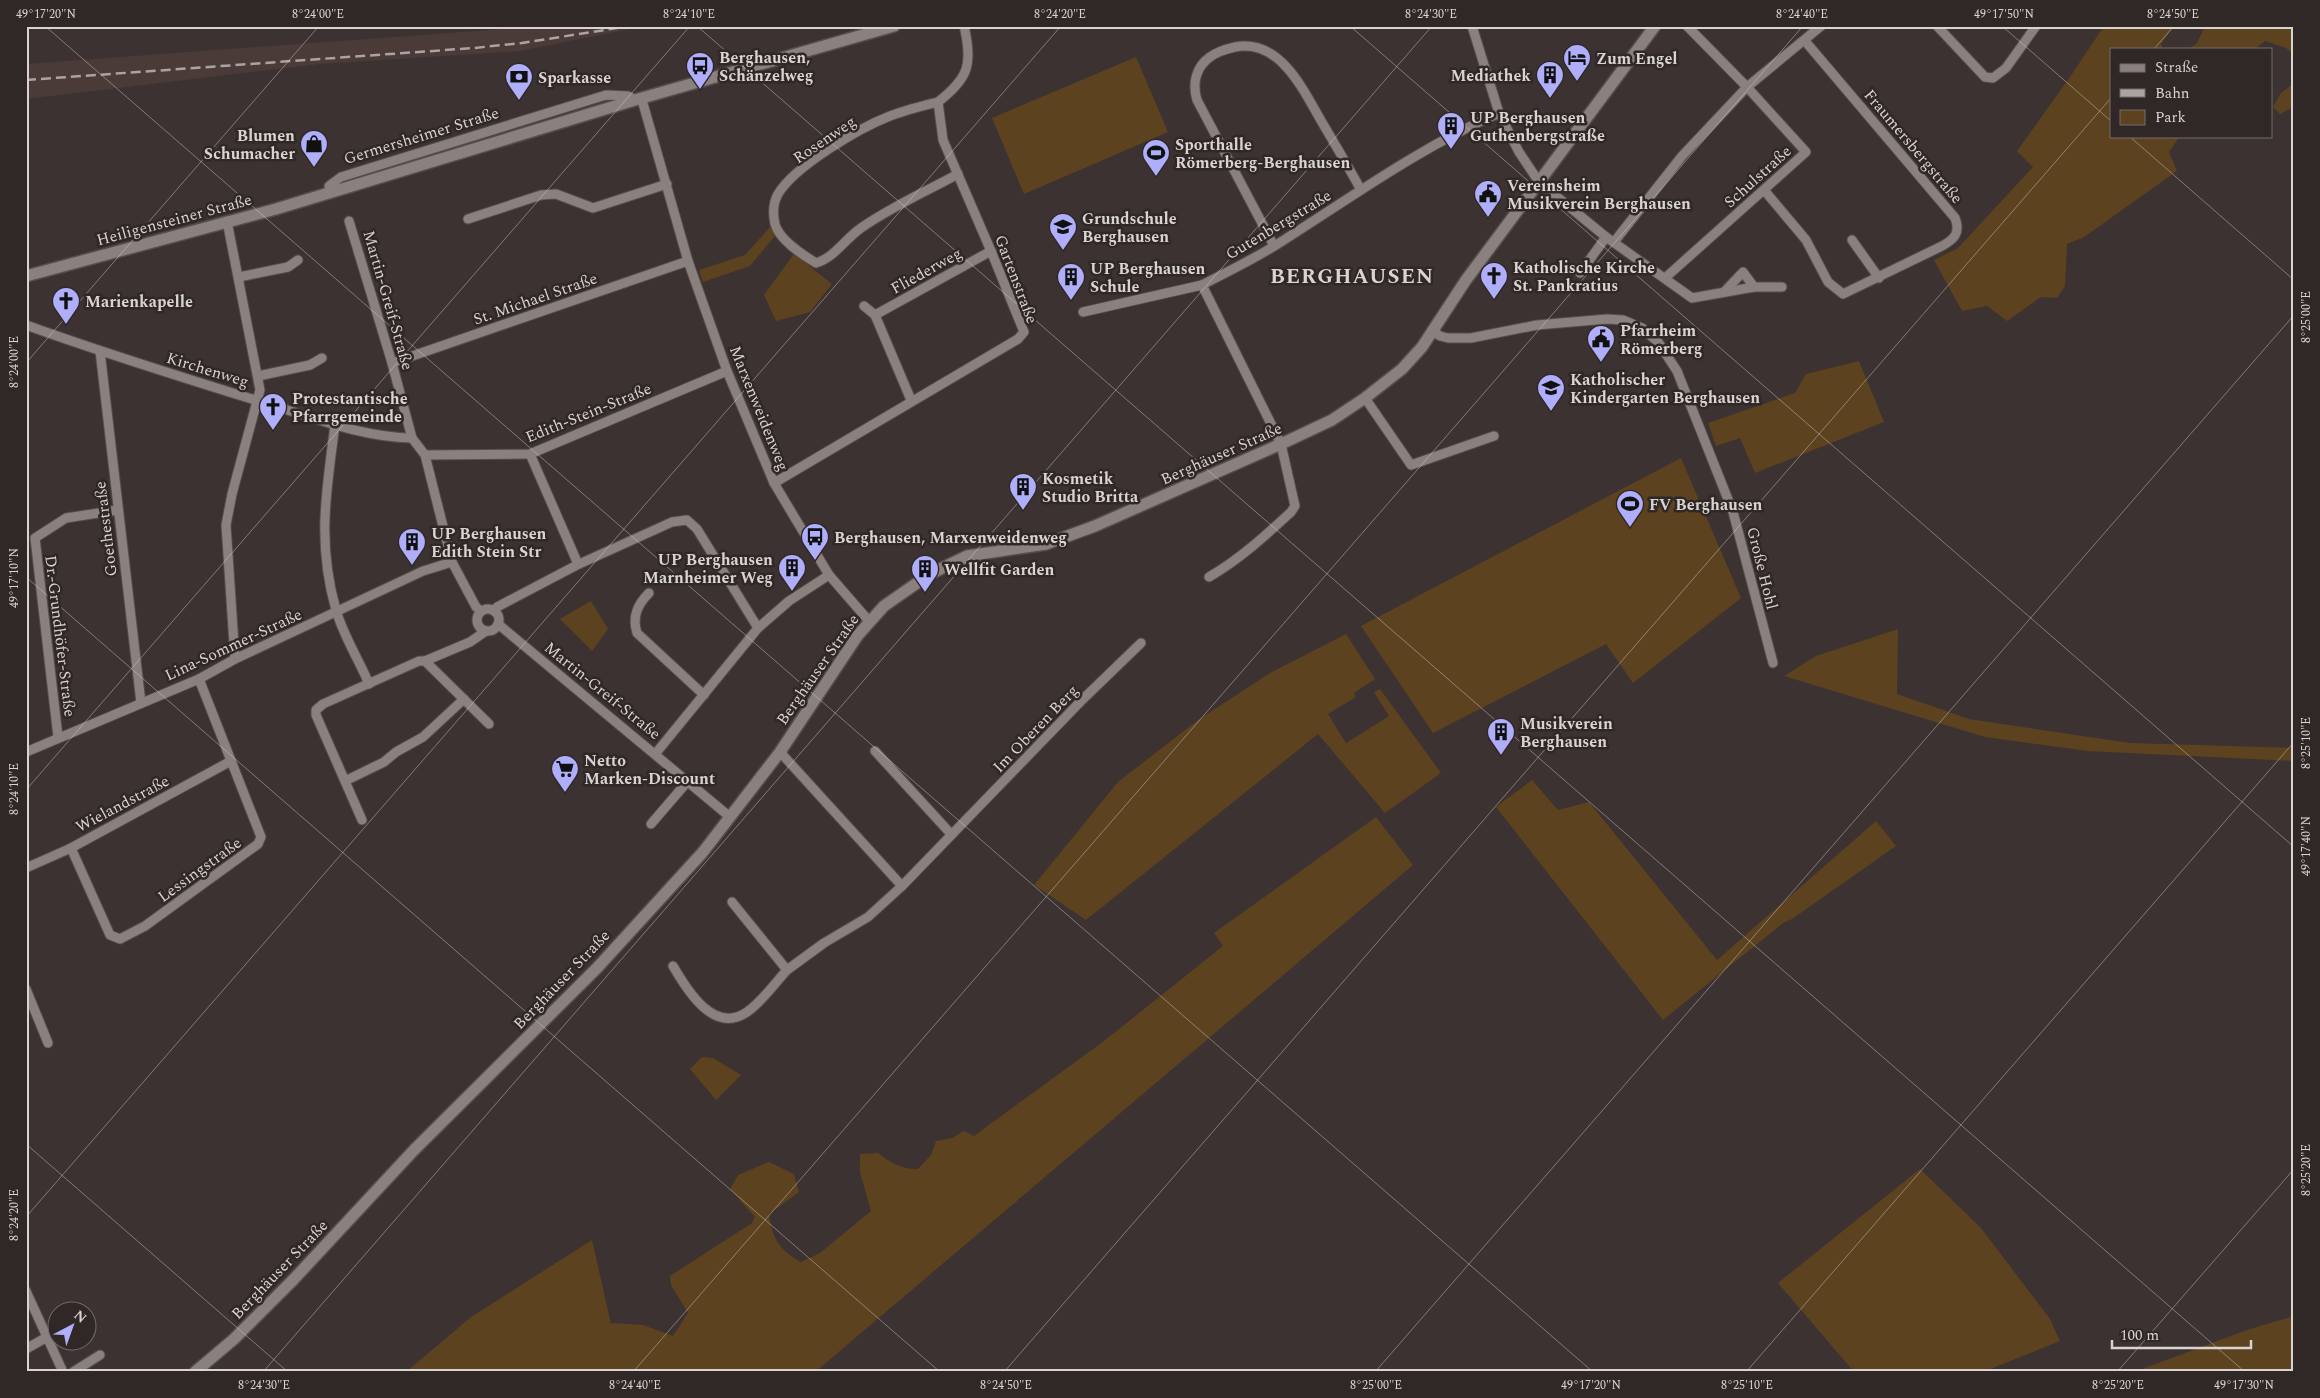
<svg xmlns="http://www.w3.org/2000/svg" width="2320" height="1398" font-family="Spectral,serif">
<rect width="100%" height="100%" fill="#3b3231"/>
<!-- built -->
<polygon fill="#4a3b38" points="543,26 645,26 520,51 320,64 26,99 26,64"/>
<!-- green -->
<g fill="#5d4220">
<polygon points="2104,26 2174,26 2161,44 2163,49 2111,49 2111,136 2180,136 2169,152 2177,171 2084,237 2067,244 2065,286 2057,298 2041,297 2007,321 1987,306 1962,311 1934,260 1958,248 2033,167 2017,151 2070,77"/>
<polygon points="2205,26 2294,26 2294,54 2286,48 2265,41 2255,49 2189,49 2197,43"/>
<polygon points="1136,57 1168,132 1024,194 992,118"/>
<polygon points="2294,83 2294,107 2280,114 2273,107 2281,93"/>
<polygon points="770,227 775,236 750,266 703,282 699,270 745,255"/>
<polygon points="794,254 832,284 810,312 776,321 764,295"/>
<polygon points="1859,361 1884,422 1755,473 1740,438 1716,446 1708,423 1795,393 1806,374"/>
<polygon points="1681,458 1741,598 1633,683 1606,644 1433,733 1361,626"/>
<polygon points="591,601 608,629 592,651 560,619"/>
<polygon points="1898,629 1897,694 1969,719 2130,743 2294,748 2294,761 2088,751 1985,737 1784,676 1816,656"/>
<polygon points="1346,634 1375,679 1354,693 1356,697 1328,714 1346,743 1389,716 1374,692 1380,689 1441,773 1385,813 1318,734 1086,920 1034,885 1118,782 1198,720 1270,673"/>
<polygon points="1532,780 1558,810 1589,802 1717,960 1876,821 1896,846 1792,919 1783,923 1663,1020 1496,807"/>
<path d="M1376 817 1413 865 815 1372H406L471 1317 592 1240 611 1324 614 1323 643 1325 673 1336 688 1313 671 1285 670 1276 752 1223 755 1217 730 1189 738 1175 769 1162 794 1174 799 1192 769 1214C772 1238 779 1250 801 1262L820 1253 871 1211 860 1172V1154L878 1153C891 1163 901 1169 918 1169L931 1155 936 1141 952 1138 964 1131 974 1136 1104 1041 1223 946 1214 933Z"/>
<polygon points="702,1057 713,1058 741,1075 716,1100 690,1069"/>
<polygon points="1920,1169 1981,1228 2050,1319 2060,1341 1983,1372 1854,1372 1778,1283"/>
<polygon points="2294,1316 2294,1372 2134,1372 2247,1330"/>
</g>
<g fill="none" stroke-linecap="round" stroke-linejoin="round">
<defs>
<g id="street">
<polyline points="1472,26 1499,113 1519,152 1539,182 1606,237 1692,298 1754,287 1782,287"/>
<polyline points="1937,26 1985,77 1993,78 2006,68 2036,26"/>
<polyline points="642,100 688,261 727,371 774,483 829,575 869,621"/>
<path d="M938 102C922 106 905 110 890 116 859 128 795 166 778 194 773 203 773 215 775 224 779 240 803 255 816 263 834 258 845 239 861 228 891 207 925 192 958 174"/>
<path d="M1764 190 1806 240 1828 282 1843 294 1940 247C1954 240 1961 233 1955 218L1805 41"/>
<polyline points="330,192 329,186 341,177 606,95 628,96 635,100"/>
<polyline points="468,219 541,195 556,194 593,208 667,184"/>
<polyline points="227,221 260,390 232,494 226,525 235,659"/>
<polyline points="349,221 392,363 412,438 425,455 452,562 476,607 481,611"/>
<polyline points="1852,240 1879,278"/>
<polyline points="1614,242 1682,156 1747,87 1821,26"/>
<path d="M1274 246 1197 100C1192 83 1196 67 1210 57 1218 51 1226 49 1235 47 1281 38 1304 92 1323 124 1336 146 1349 168 1361 190"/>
<polyline points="1580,273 1606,237"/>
<polyline points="239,277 288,267 298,260"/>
<polyline points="1665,278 1806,152 1747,87 1687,26"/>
<polyline points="1724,292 1743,272 1754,287"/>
<polyline points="864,306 875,315"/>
<polyline points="1083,312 1202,285"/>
<path d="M26 325C106 354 187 379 268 404 315 418 362 437 412 438"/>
<polyline points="1432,330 1440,336 1448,338 1471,338 1537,325 1607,319 1623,320 1642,328 1658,342 1677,371 1733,512 1773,663"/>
<polyline points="100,351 141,703"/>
<polyline points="392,363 688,261"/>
<polyline points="258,376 310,365 322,358"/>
<polyline points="1365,398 1411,465 1494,436"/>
<polyline points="911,400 875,315 991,251"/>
<path d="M335 425C326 493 317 543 336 610 343 635 359 660 369 684"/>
<polyline points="530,454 578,564"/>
<polyline points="425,455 530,454 727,371"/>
<path d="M774 483 1018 339 1024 332 991 251 943 140 938 102C969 78 973 64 964 26"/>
<path d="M1209 577C1240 559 1265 536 1291 512L1295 506 1281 444 1202 285C1227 272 1252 260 1276 245 1349 199 1420 147 1499 113"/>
<path d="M649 593C637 605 632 617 637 633L704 695"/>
<circle cx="488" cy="620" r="11"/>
<polyline points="494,611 497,607 577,565 672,522 687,520 697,529 758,628 656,753"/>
<polyline points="498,624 730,817"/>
<polyline points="758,628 789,601 829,575"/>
<polyline points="425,661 489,724"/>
<polyline points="58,737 35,538 66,518 118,510"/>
<polyline points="875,751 951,834"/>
<polyline points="26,752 199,679 235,659 423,571 452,562"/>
<polyline points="780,752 902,886 1081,701 1141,643"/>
<polyline points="345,781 384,762 396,752 423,737 464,699"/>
<polyline points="362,820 316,715 316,710 323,704 419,661 425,661 470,642 486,631"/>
<polyline points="651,824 688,781"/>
<polyline points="71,848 110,935 120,939 145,926 258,844 261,837 199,679"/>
<polyline points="26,868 71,848 231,761"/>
<path d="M673 966C687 990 714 1035 747 1012 762 1002 775 983 787 970L732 902"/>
<polyline points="787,970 824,943 868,917 902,886"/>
<polyline points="26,989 48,1043"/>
<polyline points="26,1291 63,1372"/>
<polyline points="26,1349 47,1337"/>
<polyline points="73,1372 100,1355"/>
</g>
<g id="secondary">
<polyline points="26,276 276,209 635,100 894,26"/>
<polyline points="195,1372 234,1339 294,1279 414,1150 597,968 703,852 780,752 858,635 884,606 930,574 967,556 1046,544 1095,526 1281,444 1332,420 1365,398 1402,369 1422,347 1466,280 1655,26"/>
</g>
</defs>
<!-- street casing -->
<use href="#street" stroke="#554e4d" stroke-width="11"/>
<!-- secondary casing -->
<use href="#secondary" stroke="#554e4d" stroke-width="14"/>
<!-- street -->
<use href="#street" stroke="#8a807e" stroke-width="9"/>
<!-- secondary -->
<use href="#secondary" stroke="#8a807e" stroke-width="11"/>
<!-- rail -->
<polyline stroke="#aaa3a2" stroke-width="2.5" stroke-dasharray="10 5" stroke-linecap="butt" points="26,80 474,48 522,43 630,26"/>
</g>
<!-- ticks -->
<path fill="none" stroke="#d9d3d2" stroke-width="1" stroke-opacity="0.45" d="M45 26 1593 1372M697 26 2245 1372M1350 26 2294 847M2002 26 2111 121M2154 49 2174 26M2129 136 2294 280M26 363 319 26M26 577 940 1372M26 790 690 26M26 1144 288 1372M26 1217 1061 26M263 1372 1432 26M633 1372 1803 26M1004 1372 2111 98M1375 1372 2294 315M1746 1372 2294 742M2117 1372 2294 1169"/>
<!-- icons -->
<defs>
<symbol id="hotel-pin" viewBox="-11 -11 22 30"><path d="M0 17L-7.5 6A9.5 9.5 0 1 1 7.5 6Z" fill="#afaefa" stroke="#302827"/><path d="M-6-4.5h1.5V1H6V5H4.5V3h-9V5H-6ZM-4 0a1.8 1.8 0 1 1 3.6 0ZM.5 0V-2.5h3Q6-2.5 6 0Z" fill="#111"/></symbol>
<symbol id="bus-pin" viewBox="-11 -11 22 30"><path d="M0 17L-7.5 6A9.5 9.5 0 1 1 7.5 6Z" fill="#afaefa" stroke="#302827"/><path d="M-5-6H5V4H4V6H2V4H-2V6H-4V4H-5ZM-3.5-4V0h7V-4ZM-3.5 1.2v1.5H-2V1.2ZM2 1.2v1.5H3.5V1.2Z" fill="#111"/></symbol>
<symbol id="building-pin" viewBox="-11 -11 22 30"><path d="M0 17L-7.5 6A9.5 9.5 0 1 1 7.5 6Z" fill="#afaefa" stroke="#302827"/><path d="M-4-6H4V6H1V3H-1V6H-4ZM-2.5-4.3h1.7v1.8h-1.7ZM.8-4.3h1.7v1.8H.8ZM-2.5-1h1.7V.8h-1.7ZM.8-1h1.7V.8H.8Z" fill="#111"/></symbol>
<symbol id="bank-pin" viewBox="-11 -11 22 30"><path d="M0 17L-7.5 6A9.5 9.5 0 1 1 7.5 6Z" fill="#afaefa" stroke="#302827"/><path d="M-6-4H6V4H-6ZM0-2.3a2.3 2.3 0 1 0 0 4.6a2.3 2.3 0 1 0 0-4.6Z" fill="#111"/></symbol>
<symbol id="shop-pin" viewBox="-11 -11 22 30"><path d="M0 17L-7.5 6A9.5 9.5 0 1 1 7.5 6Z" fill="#afaefa" stroke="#302827"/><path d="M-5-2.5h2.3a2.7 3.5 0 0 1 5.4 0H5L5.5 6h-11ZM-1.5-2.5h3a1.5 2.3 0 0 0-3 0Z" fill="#111"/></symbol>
<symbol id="stadium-pin" viewBox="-11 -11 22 30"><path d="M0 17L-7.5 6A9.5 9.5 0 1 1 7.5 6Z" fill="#afaefa" stroke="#302827"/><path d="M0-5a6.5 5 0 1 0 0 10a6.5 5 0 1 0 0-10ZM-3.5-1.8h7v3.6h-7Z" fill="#111"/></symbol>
<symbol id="civic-pin" viewBox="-11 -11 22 30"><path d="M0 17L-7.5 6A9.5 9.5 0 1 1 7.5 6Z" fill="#afaefa" stroke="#302827"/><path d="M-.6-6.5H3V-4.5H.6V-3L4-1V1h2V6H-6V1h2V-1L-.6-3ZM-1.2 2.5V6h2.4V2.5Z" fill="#111"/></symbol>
<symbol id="school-pin" viewBox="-11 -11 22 30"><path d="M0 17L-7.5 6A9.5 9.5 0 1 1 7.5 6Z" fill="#afaefa" stroke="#302827"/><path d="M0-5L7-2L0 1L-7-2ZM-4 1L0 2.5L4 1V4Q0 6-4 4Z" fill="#111"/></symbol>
<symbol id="church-pin" viewBox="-11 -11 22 30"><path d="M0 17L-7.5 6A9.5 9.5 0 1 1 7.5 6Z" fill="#afaefa" stroke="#302827"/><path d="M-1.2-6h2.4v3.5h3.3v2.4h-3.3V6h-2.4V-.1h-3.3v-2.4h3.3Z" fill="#111"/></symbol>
<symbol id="supermarket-pin" viewBox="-11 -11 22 30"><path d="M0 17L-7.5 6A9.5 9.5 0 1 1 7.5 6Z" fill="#afaefa" stroke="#302827"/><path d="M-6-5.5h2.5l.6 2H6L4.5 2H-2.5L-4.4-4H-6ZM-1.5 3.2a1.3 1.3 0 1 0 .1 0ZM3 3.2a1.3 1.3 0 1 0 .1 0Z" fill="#111"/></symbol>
</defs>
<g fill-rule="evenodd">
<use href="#hotel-pin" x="1561" y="42" width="32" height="43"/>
<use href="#bus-pin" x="684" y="50" width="32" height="43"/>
<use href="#building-pin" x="1534" y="59" width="32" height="43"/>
<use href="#bank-pin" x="503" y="61" width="32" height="43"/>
<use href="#building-pin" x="1435" y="110" width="32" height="43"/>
<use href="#shop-pin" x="298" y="128" width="32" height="43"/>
<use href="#stadium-pin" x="1140" y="137" width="32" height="43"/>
<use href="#civic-pin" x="1472" y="178" width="32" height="43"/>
<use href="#school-pin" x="1047" y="211" width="32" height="43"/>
<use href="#church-pin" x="1478" y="260" width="32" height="43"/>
<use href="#building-pin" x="1055" y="261" width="32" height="43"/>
<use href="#church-pin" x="50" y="285" width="32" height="43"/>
<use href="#civic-pin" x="1585" y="323" width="32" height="43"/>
<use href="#school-pin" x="1535" y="372" width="32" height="43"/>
<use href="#church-pin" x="257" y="391" width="32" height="43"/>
<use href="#building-pin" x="1007" y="471" width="32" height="43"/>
<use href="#stadium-pin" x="1614" y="488" width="32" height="43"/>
<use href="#bus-pin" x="799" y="521" width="32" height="43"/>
<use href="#building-pin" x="396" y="526" width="32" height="43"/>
<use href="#building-pin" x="776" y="552" width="32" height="43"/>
<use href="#building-pin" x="909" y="553" width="32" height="43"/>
<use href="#building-pin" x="1485" y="716" width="32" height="43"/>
<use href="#supermarket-pin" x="549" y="753" width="32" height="43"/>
</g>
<g text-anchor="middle" stroke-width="5" stroke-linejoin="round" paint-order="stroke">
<!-- poi labels -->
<g font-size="16" font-weight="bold" fill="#d9d3d2" stroke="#302827" text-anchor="start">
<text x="719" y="63">Berghausen,<tspan x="719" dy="18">Schänzelweg</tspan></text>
<text x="1596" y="64">Zum Engel</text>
<text x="1531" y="81" text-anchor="end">Mediathek</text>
<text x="538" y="83">Sparkasse</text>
<text x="1470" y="123">UP Berghausen<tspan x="1470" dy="18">Guthenbergstraße</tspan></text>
<text x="295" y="141" text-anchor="end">Blumen<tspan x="295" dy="18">Schumacher</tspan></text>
<text x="1175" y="150">Sporthalle<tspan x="1175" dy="18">Römerberg-Berghausen</tspan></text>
<text x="1507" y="191">Vereinsheim<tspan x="1507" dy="18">Musikverein Berghausen</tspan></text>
<text x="1082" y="224">Grundschule<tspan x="1082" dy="18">Berghausen</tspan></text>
<text x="1513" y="273">Katholische Kirche<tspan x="1513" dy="18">St. Pankratius</tspan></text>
<text x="1090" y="274">UP Berghausen<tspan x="1090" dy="18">Schule</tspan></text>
<text x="85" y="307">Marienkapelle</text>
<text x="1620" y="336">Pfarrheim<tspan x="1620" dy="18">Römerberg</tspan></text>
<text x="1570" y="385">Katholischer<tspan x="1570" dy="18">Kindergarten Berghausen</tspan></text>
<text x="292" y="404">Protestantische<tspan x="292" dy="18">Pfarrgemeinde</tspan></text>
<text x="1042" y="484">Kosmetik<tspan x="1042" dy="18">Studio Britta</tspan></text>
<text x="1649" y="510">FV Berghausen</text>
<text x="431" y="539">UP Berghausen<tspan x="431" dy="18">Edith Stein Str</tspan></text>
<text x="834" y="543">Berghausen, Marxenweidenweg</text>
<text x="773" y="565" text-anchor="end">UP Berghausen<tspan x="773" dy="18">Marnheimer Weg</tspan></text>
<text x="944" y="575">Wellfit Garden</text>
<text x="1520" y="729">Musikverein<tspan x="1520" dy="18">Berghausen</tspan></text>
<text x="584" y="766">Netto<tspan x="584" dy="18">Marken-Discount</tspan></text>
</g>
<!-- street labels -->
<g font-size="16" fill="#d9d3d2" stroke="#302827">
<text transform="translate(421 135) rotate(-17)" y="6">Germersheimer Straße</text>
<text transform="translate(824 139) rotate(-34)" y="6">Rosenweg</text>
<text transform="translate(1914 146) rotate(50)" y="6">Fraumersbergstraße</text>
<text transform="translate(1757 176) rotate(-42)" y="6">Schulstraße</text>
<text transform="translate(174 219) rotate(-15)" y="6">Heiligensteiner Straße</text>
<text transform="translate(1278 224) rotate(-31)" y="6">Gutenbergstraße</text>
<text transform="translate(926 270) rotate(-29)" y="6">Fliederweg</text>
<text transform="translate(1017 279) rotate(69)" y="6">Gartenstraße</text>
<text transform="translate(535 298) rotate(-19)" y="6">St. Michael Straße</text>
<text transform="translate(389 300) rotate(74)" y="6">Martin-Greif-Straße</text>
<text transform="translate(208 369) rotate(17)" y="6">Kirchenweg</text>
<text transform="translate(760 408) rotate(68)" y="6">Marxenweidenweg</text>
<text transform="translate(588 412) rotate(-22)" y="6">Edith-Stein-Straße</text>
<text transform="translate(1221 453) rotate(-24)" y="6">Berghäuser Straße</text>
<text transform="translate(105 529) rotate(-97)" y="6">Goethestraße</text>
<text transform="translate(1763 568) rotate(76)" y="6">Große Hohl</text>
<text transform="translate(61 636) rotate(83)" y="6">Dr.-Grundhöfer-Straße</text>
<text transform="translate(233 644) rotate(-25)" y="6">Lina-Sommer-Straße</text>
<text transform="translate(817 669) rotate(-55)" y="6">Berghäuser Straße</text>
<text transform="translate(603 690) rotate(39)" y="6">Martin-Greif-Straße</text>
<text transform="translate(1035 728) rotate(-46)" y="6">Im Oberen Berg</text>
<text transform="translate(122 803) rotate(-28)" y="6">Wielandstraße</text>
<text transform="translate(199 869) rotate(-36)" y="6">Lessingstraße</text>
<text transform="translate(561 979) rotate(-46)" y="6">Berghäuser Straße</text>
<text transform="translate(279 1269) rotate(-46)" y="6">Berghäuser Straße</text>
</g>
<!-- district labels -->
<g font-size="21" font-weight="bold" letter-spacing="1" fill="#d9d3d2" stroke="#302827">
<text x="1352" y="283">BERGHAUSEN</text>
</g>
</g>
<!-- border -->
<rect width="2320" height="1398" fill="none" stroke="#302827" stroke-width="55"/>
<!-- legend -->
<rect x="2110" y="48" width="162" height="90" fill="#302827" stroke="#746c6b"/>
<rect x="2120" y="64" width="25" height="8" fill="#8a807e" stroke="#746c6b"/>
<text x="2155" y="72" font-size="15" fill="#d9d3d2">Straße</text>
<rect x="2120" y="89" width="25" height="8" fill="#aaa3a2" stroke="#746c6b"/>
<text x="2155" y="98" font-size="15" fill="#d9d3d2">Bahn</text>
<rect x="2120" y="110" width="25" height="15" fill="#5d4220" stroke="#746c6b"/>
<text x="2155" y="122" font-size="15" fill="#d9d3d2">Park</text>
<!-- north arrow -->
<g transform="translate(72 1326) rotate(41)"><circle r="24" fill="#302827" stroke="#746c6b"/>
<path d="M0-4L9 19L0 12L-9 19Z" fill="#afaefa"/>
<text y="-8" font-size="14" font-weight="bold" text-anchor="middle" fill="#d9d3d2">N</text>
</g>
<!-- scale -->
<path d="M2112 1340v8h139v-8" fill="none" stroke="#d9d3d2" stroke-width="2.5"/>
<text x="2120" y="1340" font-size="15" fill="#d9d3d2" stroke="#302827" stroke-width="4" paint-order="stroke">100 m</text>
<rect x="28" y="28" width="2264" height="1342" fill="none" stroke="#d9d3d2" stroke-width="2"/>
<g font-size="12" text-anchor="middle" fill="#d9d3d2">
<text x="46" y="18">49°17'20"N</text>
<text x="318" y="18">8°24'00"E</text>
<text x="689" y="18">8°24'10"E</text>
<text x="1060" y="18">8°24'20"E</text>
<text x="1431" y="18">8°24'30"E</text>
<text x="1802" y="18">8°24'40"E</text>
<text x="2004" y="18">49°17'50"N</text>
<text x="2173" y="18">8°24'50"E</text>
<text transform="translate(2306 317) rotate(-90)" y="4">8°25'00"E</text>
<text transform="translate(14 362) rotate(-90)" y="4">8°24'00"E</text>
<text transform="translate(14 578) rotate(-90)" y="4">49°17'10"N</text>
<text transform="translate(2306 743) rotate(-90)" y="4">8°25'10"E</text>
<text transform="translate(14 789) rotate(-90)" y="4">8°24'10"E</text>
<text transform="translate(2306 846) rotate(-90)" y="4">49°17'40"N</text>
<text transform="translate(2306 1170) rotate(-90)" y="4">8°25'20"E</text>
<text transform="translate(14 1215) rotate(-90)" y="4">8°24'20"E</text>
<text x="264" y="1389">8°24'30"E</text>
<text x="635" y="1389">8°24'40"E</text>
<text x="1006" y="1389">8°24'50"E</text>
<text x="1376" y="1389">8°25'00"E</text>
<text x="1591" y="1389">49°17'20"N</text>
<text x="1747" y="1389">8°25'10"E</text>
<text x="2118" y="1389">8°25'20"E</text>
<text x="2244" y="1389">49°17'30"N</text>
</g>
</svg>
